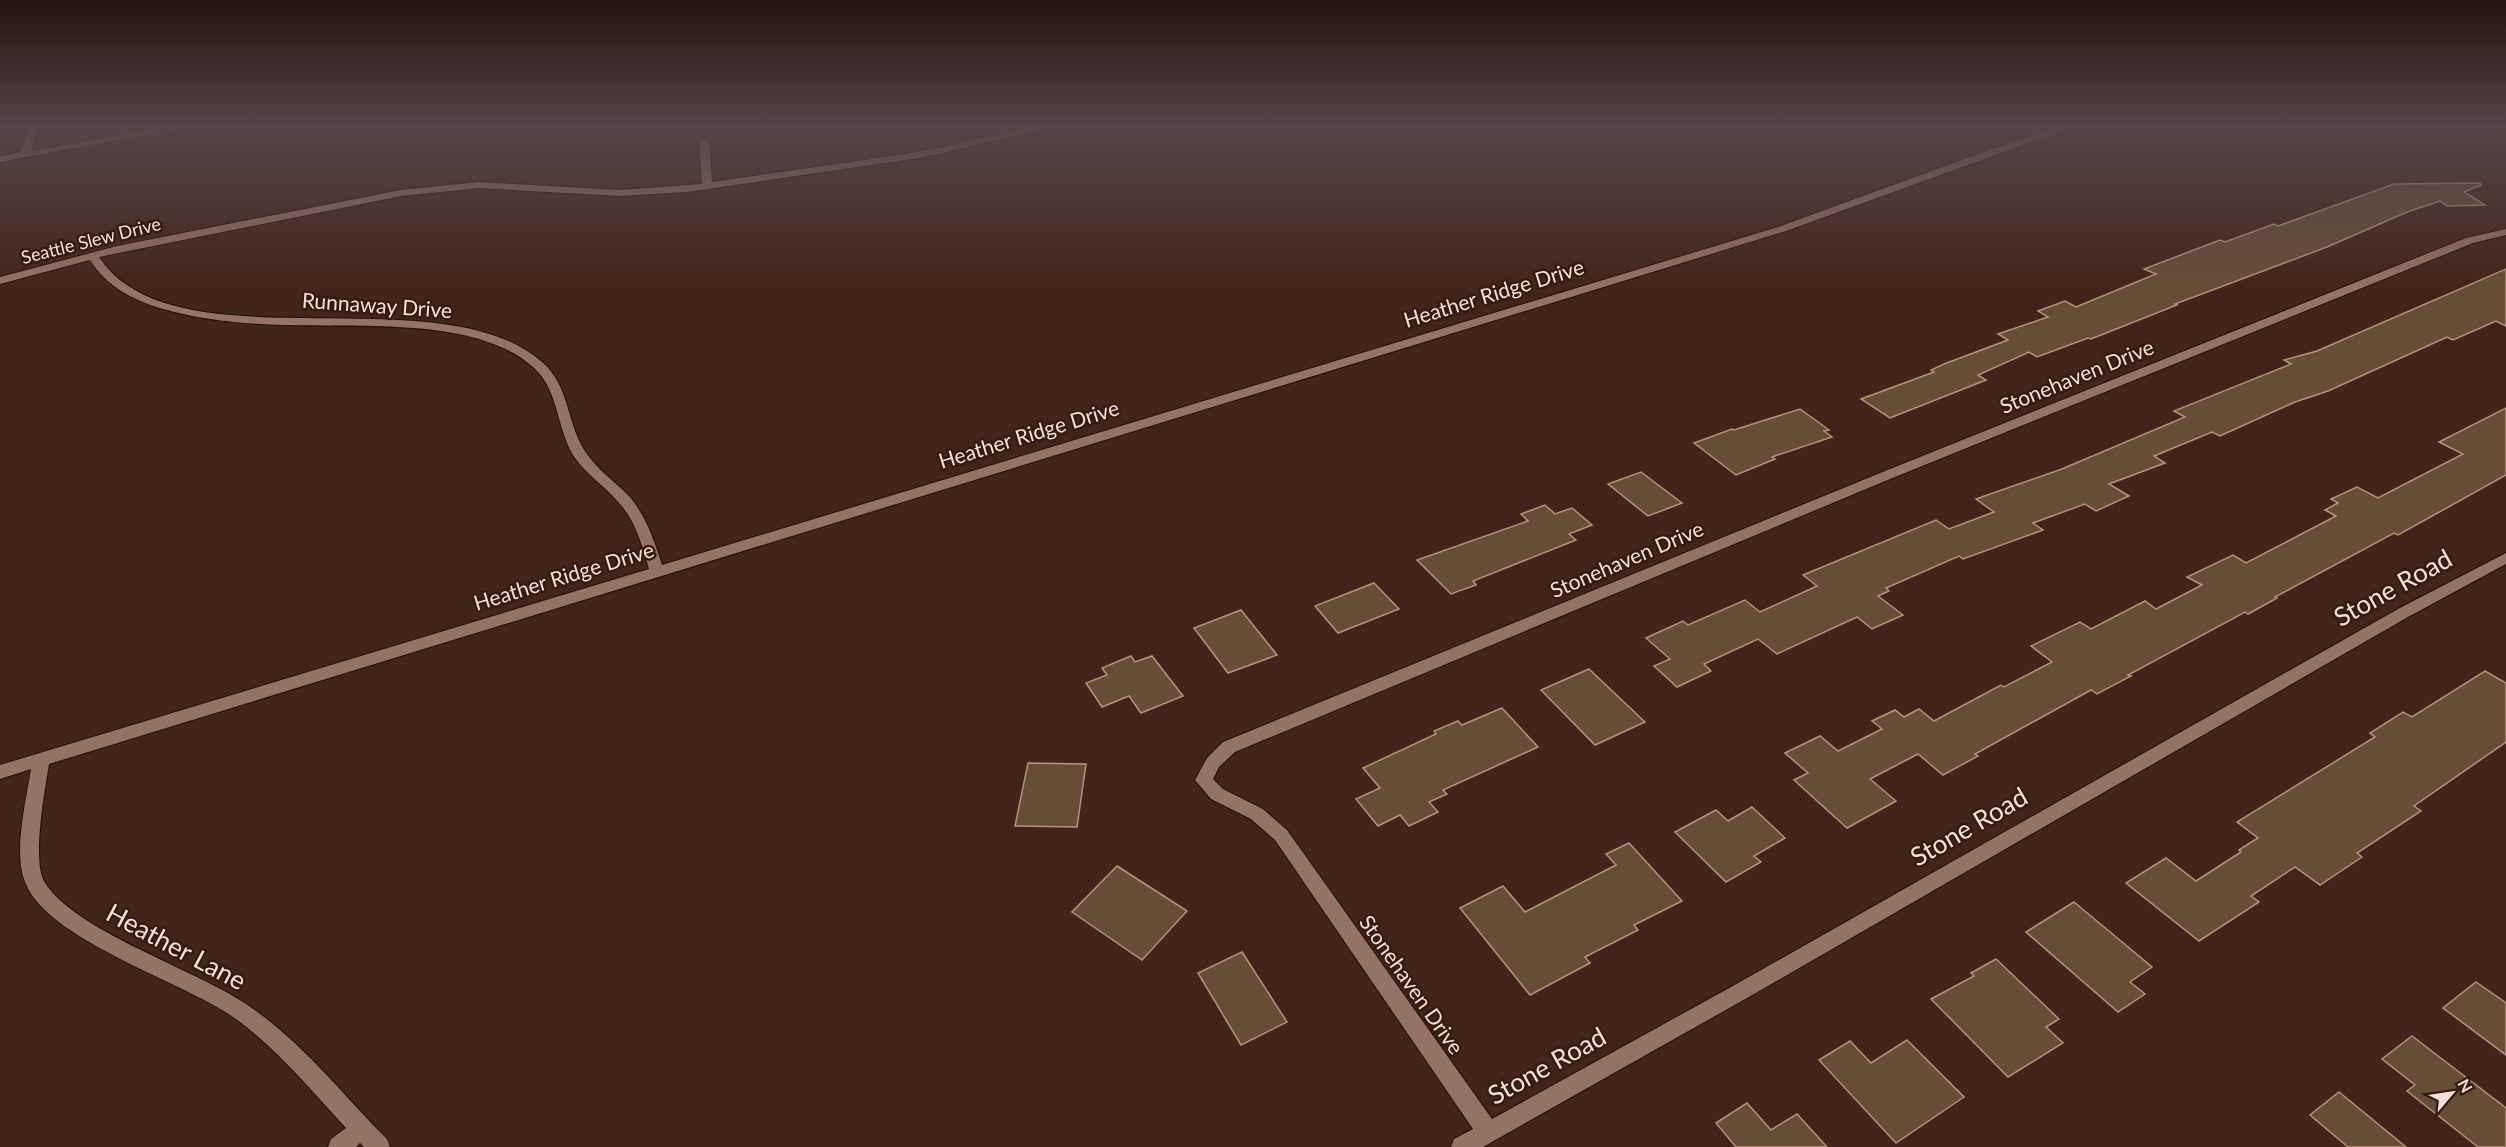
<svg xmlns="http://www.w3.org/2000/svg" width="2506" height="1147" font-family="Lato,sans-serif">
<rect width="100%" height="100%" fill="#42251a"/>
<!-- building -->
<g fill="#664d38" stroke="#b1947d" stroke-width="1.5">
<polygon points="2480,183 2481,185 2464,192 2485,205 2447,206 2440,201 2407,212 2327,247 2175,304 2177,305 2091,339 2088,338 2037,357 2029,352 1978,375 1986,380 1890,418 1861,399 1934,372 1931,370 1944,364 2008,340 1998,334 2048,317 2038,311 2065,301 2076,307 2156,274 2144,269 2220,240 2225,242 2274,224 2278,226 2394,184"/>
<polygon points="2506,269 2506,326 2496,321 2453,340 2447,337 2328,391 2295,402 2220,436 2212,432 2154,456 2165,463 2109,484 2129,496 2096,511 2085,504 2033,523 2043,530 1963,559 1959,556 1886,588 1889,591 1878,596 1903,615 1872,629 1857,617 1777,654 1758,639 1704,664 1711,671 1677,687 1654,666 1670,659 1646,638 1683,621 1688,625 1745,600 1760,612 1817,586 1803,575 1936,520 1949,529 1994,512 1976,499 2062,469 2185,417 2174,411 2291,364 2284,360 2317,351"/>
<polygon points="2506,408 2506,475 2398,535 2394,533 2275,597 2277,598 2248,614 2245,612 2128,675 2131,676 2097,694 2091,690 1975,754 1978,756 1943,775 1918,754 1870,779 1896,801 1847,828 1794,780 1808,773 1785,753 1820,736 1838,751 1882,729 1872,721 1895,710 1904,717 1919,709 1934,721 2001,685 2004,687 2052,662 2031,646 2080,622 2091,629 2145,601 2156,609 2202,585 2187,577 2233,555 2246,563 2336,516 2325,510 2338,503 2331,499 2357,487 2378,498 2463,454 2439,442"/>
<polygon points="1800,409 1829,430 1824,431 1832,437 1772,457 1775,459 1736,475 1694,443 1732,429 1734,430"/>
<polygon points="1641,472 1682,503 1648,516 1608,484"/>
<polygon points="1545,505 1555,514 1572,508 1592,525 1569,534 1576,540 1473,581 1476,585 1451,594 1417,560 1528,521 1521,514"/>
<polygon points="1374,583 1399,609 1338,633 1315,606"/>
<polygon points="1241,610 1277,655 1228,673 1194,628"/>
<polygon points="1131,656 1135,662 1152,656 1183,696 1141,713 1129,696 1102,707 1086,683 1107,675 1102,668"/>
<polygon points="1589,669 1645,722 1595,745 1541,690"/>
<polygon points="2485,671 2506,683 2506,742 2414,806 2421,811 2357,853 2362,857 2320,885 2295,867 2251,896 2259,902 2199,941 2126,883 2166,858 2196,881 2241,852 2239,850 2258,838 2237,822 2375,737 2370,733 2403,712 2412,717"/>
<polygon points="1502,708 1538,747 1443,790 1447,794 1429,802 1438,812 1409,826 1400,815 1378,826 1356,799 1380,788 1363,768 1436,734 1434,731 1458,721 1462,725"/>
<polygon points="1028,763 1086,764 1077,827 1015,826"/>
<polygon points="1752,807 1785,838 1754,856 1761,862 1726,882 1675,832 1716,810 1728,821"/>
<polygon points="1629,843 1682,901 1634,925 1638,930 1585,957 1590,963 1530,995 1460,908 1503,886 1525,912 1616,865 1606,854"/>
<polygon points="1117,866 1187,911 1142,960 1072,912"/>
<polygon points="2074,902 2152,967 2130,982 2145,994 2118,1012 2026,932"/>
<polygon points="1242,952 1287,1022 1241,1045 1198,973"/>
<polygon points="1996,959 2059,1019 2046,1027 2063,1043 2008,1077 1931,999 1974,976 1971,973"/>
<polygon points="2476,982 2506,1003 2506,1055 2443,1008"/>
<polygon points="2412,1036 2506,1108 2506,1147 2478,1147 2407,1091 2415,1085 2382,1059"/>
<polygon points="1907,1040 1964,1097 1896,1143 1819,1060 1850,1041 1871,1063"/>
<polygon points="2339,1092 2406,1147 2348,1147 2310,1115"/>
<polygon points="1747,1103 1771,1130 1797,1114 1827,1147 1736,1147 1716,1123"/>
</g>
<g fill="none" stroke-linecap="round" stroke-linejoin="round">
<defs>
<g id="minor">
<polygon points="28,128 38,128 31,151 159,128 182,128 0,162 0,156 21,152"/>
<path d="M1030 128H1049L919 158 687 192 620 196 479 188 401 196 99 257C173 370 439 272 542 362 571 387 566 425 587 454 598 470 615 482 629 496 646 516 654 540 662 565L1778 227 1992 149 2055 128H2070L1786 231 49 764C45 790 32 859 44 881 73 931 198 970 249 1006 302 1042 342 1094 387 1139L390 1147H364L360 1143 356 1147H328L331 1139 346 1128C311 1090 277 1049 236 1019 185 982 46 940 25 882 13 852 26 801 31 769L0 779V765L649 569C642 546 636 521 619 503 606 487 587 475 575 458 556 430 560 392 534 368 478 316 356 328 284 325 243 324 202 320 163 309 133 300 107 287 90 260L0 284V277L117 246 401 190 479 182 620 190 702 184 699 141 704 138 709 141 712 182 919 152Z"/>
<polygon points="2506,229 2506,235 2473,243 1895,477 1235,752 1219,767 1213,779 1223,789 1263,809 1287,830 1492,1119 1740,982 2398,609 2506,553 2506,564 2408,617 1754,994 1483,1147 1451,1147 1454,1139 1473,1129 1275,840 1251,819 1211,799 1195,780 1207,758 1223,742 1885,471 2466,238"/>
</g>
</defs>
<!-- minor casing -->
<use href="#minor" stroke="#270d04" stroke-width="2"/>
<!-- minor -->
<use href="#minor" fill="#957266" fill-rule="evenodd"/>
</g>
<!-- sky -->
<linearGradient id="sky" x2="0" y2="1"><stop stop-color="#24140e"/><stop offset="0.44" stop-color="#544649"/><stop offset="1" stop-color="#544649" stop-opacity="0"/></linearGradient>
<rect width="2506" height="289" fill="url(#sky)"/>
<g text-anchor="middle" stroke-width="5" stroke-linejoin="round" paint-order="stroke">
<!-- far-street labels -->
<g font-size="18" fill="#f4e1d9" stroke="#371b11">
<text transform="translate(91 241) rotate(-14)" y="6">Seattle Slew Drive</text>
</g>
<!-- street labels -->
<g font-size="21" fill="#f4e1d9" stroke="#371b11">
<text transform="translate(1494 294) rotate(-17)" y="7">Heather Ridge Drive</text>
<text transform="translate(377 306) rotate(4)" y="7">Runnaway Drive</text>
<text transform="translate(2077 377) rotate(-22)" y="7">Stonehaven Drive</text>
<text transform="translate(1029 435) rotate(-17)" y="7">Heather Ridge Drive</text>
<text transform="translate(1627 560) rotate(-23)" y="7">Stonehaven Drive</text>
<text transform="translate(564 577) rotate(-17)" y="7">Heather Ridge Drive</text>
<text transform="translate(1411 985) rotate(55)" y="7">Stonehaven Drive</text>
</g>
<!-- near-street labels -->
<g font-size="26" fill="#f4e1d9" stroke="#371b11">
<text transform="translate(2393 588) rotate(-29)" y="9">Stone Road</text>
<text transform="translate(1969 827) rotate(-30)" y="9">Stone Road</text>
<text transform="translate(176 947) rotate(28)" y="9">Heather Lane</text>
<text transform="translate(1547 1066) rotate(-29)" y="9">Stone Road</text>
</g>
</g>
<!-- north arrow -->
<g transform="translate(2452 1093) rotate(61)" stroke="#371b11" stroke-width="4.5" paint-order="stroke">
<path d="M0-4.5L10 22L0 15L-10 22Z" fill="#f4e1d9"/>
<text y="-9" font-size="16" font-weight="bold" text-anchor="middle" fill="#f4e1d9">N</text>
</g>
</svg>
